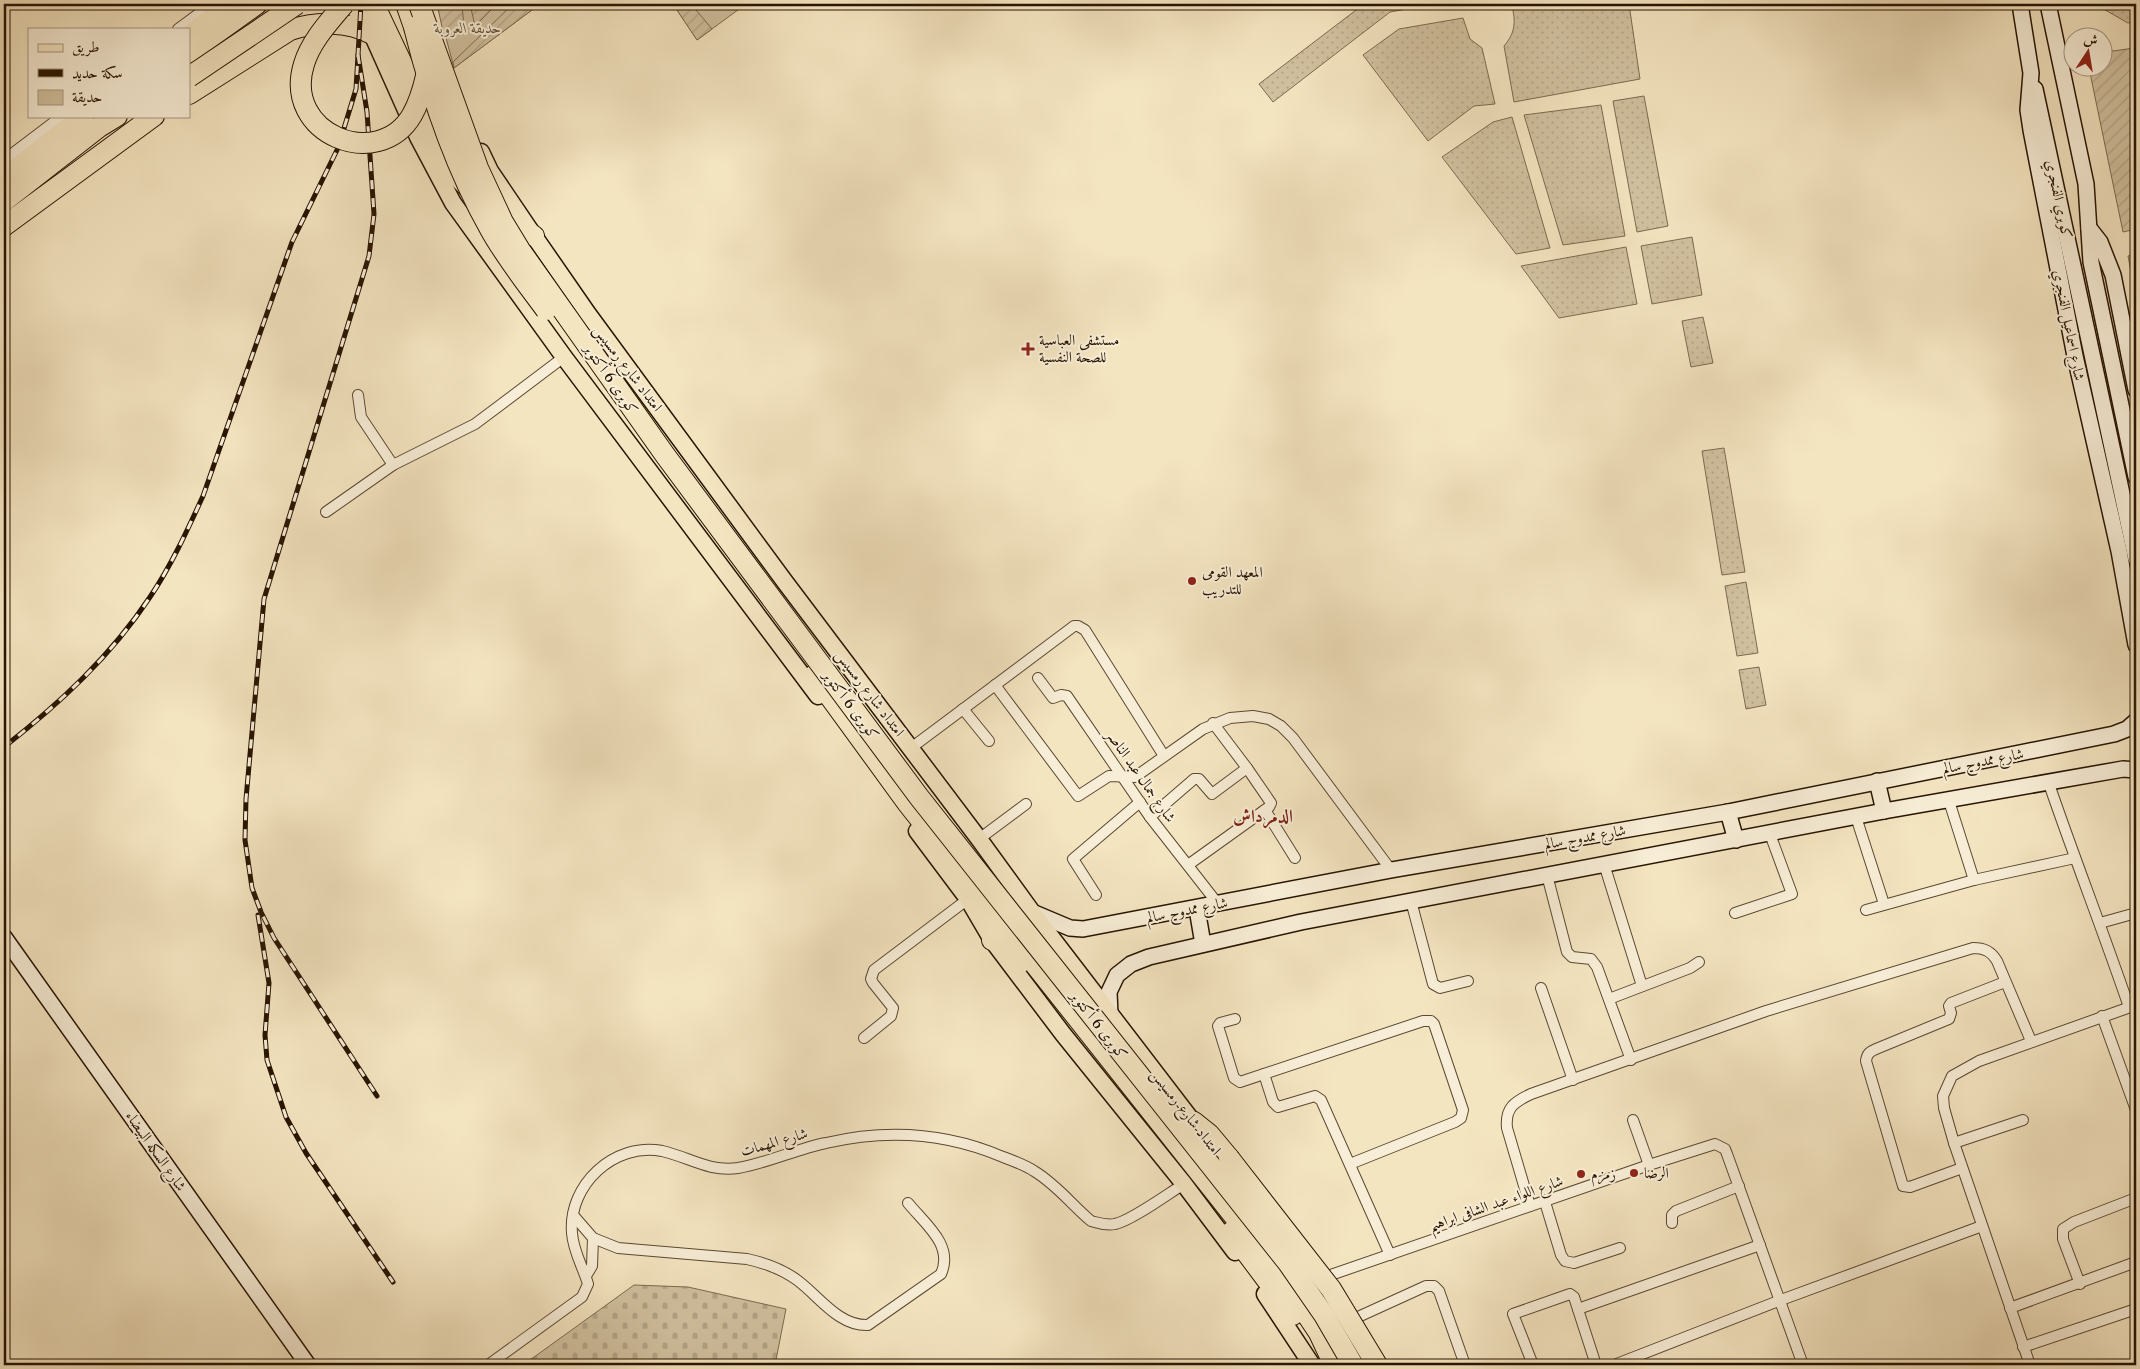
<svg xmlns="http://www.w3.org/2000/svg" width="2140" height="1369" font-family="'Libre Caslon Text',Amiri,serif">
<defs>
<pattern id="grass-dots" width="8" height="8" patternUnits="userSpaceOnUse" patternTransform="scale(1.25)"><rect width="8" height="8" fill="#d1c1a0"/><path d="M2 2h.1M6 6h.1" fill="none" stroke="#b3a588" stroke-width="1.8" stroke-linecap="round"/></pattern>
<pattern id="cemetery-stones" width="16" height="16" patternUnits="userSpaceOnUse" patternTransform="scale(1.25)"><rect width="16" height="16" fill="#d1c1a0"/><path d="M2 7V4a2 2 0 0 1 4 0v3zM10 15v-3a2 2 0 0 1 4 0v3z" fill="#b3a588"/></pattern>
<pattern id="garden-furrows" width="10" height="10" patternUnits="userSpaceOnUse" patternTransform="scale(1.25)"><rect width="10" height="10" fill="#d1c1a0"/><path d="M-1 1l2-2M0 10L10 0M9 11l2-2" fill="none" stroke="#b3a588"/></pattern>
</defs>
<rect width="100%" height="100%" fill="#f4e5c1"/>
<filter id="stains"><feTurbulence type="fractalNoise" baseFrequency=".004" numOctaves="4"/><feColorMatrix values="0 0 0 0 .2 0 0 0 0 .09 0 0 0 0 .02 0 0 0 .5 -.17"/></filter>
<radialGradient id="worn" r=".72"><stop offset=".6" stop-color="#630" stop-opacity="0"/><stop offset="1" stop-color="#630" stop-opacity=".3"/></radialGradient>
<!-- grass -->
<g fill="url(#grass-dots)" stroke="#7c6a50">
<polygon points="1364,4 1435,4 1390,12 1273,102 1259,84"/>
<path d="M1527 4H1629L1640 79 1514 102 1504 46C1515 33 1516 23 1512 6Z"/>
<polygon points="2102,4 2136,4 2136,21 2128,23 2100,7"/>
<polygon points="1463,18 1470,39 1482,48 1495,104 1474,106 1428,141 1363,55 1399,29"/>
<polygon points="1644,96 1668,226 1637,232 1613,101"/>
<polygon points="1601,105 1625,236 1563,245 1524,115"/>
<polygon points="1512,117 1550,248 1516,254 1442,157 1493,122"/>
<polygon points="1692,237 1702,295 1652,304 1641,246"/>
<polygon points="1626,247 1637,304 1559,318 1521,266"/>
<polygon points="1703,317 1713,363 1691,367 1682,321"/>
<polygon points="1724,448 1745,572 1722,575 1702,451"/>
<polygon points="1746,582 1758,653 1737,656 1725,586"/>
<polygon points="1759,667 1766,705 1746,709 1739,670"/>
</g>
<!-- cemetery -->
<polygon fill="url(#cemetery-stones)" stroke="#7c6a50" points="634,1285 688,1287 786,1309 775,1365 523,1365"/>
<!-- park -->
<g fill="#d1c1a0" stroke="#7c6a50">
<polygon points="437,4 540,4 454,68"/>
<polygon points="673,4 746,4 697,40"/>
</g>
<!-- garden -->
<g fill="url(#garden-furrows)" stroke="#7c6a50">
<polygon points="437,4 462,4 464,28 461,33 444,36"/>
<polygon points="470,4 497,4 475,26"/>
<polygon points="513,4 540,4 454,68 453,62"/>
<polygon points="673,4 691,4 712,29 697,40"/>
<polygon points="2103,45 2113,51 2134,48 2136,60 2136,229 2123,232 2089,68 2102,68"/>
<polygon points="2136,254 2136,299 2128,256"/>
</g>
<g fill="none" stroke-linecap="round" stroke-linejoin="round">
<defs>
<g id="street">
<polyline points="178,29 212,4"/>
<polyline points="4,160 62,116"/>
<polyline points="358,395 361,417 393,465 475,424 564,357"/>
<polyline points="326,512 393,465"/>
<polyline points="1038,678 1053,698 1061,695 1067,696 1150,817 1218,904"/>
<polyline points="995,685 1078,796 1109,776 1135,777 1203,729 1230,718 1253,716 1269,719 1281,726 1293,738 1391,870"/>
<polyline points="963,709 989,741"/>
<polyline points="911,748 1074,626 1078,626 1085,630 1164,756"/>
<path d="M2048 781C2074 857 2103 931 2129 1007"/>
<polyline points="1949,801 1974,880"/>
<polyline points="1265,810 1295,858"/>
<polyline points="1150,817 1194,779 1199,779 1212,794 1247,768"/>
<polyline points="1856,817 1884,904"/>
<polyline points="979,839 1026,804"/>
<polyline points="1604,864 1642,986"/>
<polyline points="1188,865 1269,807 1271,803 1247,768 1213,723"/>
<polyline points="1547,875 1567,952 1572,957 1591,959 1597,967 1631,1060"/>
<polyline points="1096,895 1073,859 1140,802"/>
<polyline points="1411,901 1433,984 1440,988 1468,981"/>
<polyline points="1866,910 1974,880 2075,858"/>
<polyline points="1735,913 1792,894 1770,834"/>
<polyline points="2100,923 2136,913"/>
<polyline points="1541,988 1573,1080"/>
<polyline points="1609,999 1690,968 1699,962"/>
<polyline points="2102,1016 2136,1110"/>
<polyline points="1235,1019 1220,1023 1218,1026 1234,1078 1240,1082 1423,1021 1431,1021 1434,1024 1463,1110 1461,1118 1455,1122 1350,1164"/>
<polyline points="864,1038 891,1016 893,1008 873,983 871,979 874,970 968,899"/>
<polyline points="1264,1074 1273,1102 1278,1107 1315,1096 1321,1100 1390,1255"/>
<polyline points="1633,1120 1649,1165"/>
<polyline points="1954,1143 2023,1120"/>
<path d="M1962 1168 1910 1187 1903 1186 1866 1061C1867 1054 1869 1052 1876 1049L1949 1019 1951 1013 1949 1006 1951 1003 2005 982"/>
<polyline points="1545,1202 1561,1255 1565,1261 1574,1263 1620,1248"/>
<path d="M1530 1206 1507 1128C1505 1108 1514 1102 1531 1094L1766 1011 1973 948C1984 948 1991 951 1997 961L2031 1041"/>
<path d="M573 1215 593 1238 618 1248 747 1259C765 1263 782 1269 797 1280 819 1296 838 1326 868 1325L941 1274C954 1245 925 1224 908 1203"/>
<polyline points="1672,1223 1672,1215 1676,1211 1739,1186"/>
<polyline points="586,1276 592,1266 593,1238"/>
<polyline points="1319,1279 1649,1165 1715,1144 1725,1149 1727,1154 1803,1365"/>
<polyline points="2080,1284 2063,1239 2063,1229 2074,1222 2136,1198"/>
<polyline points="2010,1308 2136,1262"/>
<polyline points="1578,1309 1760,1245"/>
<polyline points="1347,1322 1426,1286 1434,1286 1439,1291 1465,1365"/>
<polyline points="2023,1347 2136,1309"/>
<path d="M488 1365 582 1297 588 1284C583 1267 573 1251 572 1233 568 1185 614 1142 662 1151 689 1157 708 1172 738 1168 768 1163 796 1149 826 1143 886 1129 947 1133 1003 1157 1014 1161 1025 1165 1034 1171 1056 1184 1072 1205 1091 1221 1099 1223 1106 1226 1115 1224 1131 1221 1169 1193 1184 1184"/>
<polyline points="1533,1365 1513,1314 1570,1294 1574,1297 1596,1365"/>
<polyline points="1614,1365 1781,1300 1982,1226"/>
<polyline points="2030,1365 1954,1143 1944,1108 1943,1096 1952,1076 1979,1061 2136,1005"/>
</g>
<g id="secondary">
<polyline points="2020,4 2031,73 2028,110 2031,130 2075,356 2119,551 2136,645"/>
<polyline points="2048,4 2086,184 2091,262 2136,477"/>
<polyline points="2035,89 2136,559"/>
<polyline points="2089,228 2100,242 2113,275 2136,390"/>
<polyline points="1877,781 1884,811"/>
<polyline points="1728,812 1736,840"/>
<polyline points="1197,909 1203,944"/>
<polyline points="1032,912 1070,928 1083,929 1391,870 1728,812 2114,734 2127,729 2136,721"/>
<polyline points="4,937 308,1365"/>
<polyline points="1110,1015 1109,992 1117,975 1131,964 1149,957 1301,922 1884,811 2123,769 2136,770"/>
</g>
<g id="primary">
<polyline points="352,4 372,34 418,137 453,203 564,357 818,696"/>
<polyline points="481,152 490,171 534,236 588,314 785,582 979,839 1032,912 1200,1131"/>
<polyline points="917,831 968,899 992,940 1063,1034 1184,1184 1235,1252"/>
<polyline points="1265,1294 1312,1365"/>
</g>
<g id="highway">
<path d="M374 4C384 26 395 48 405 70 422 110 435 157 468 187"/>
<polyline points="406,4 414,27"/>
<polyline points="189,36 231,4"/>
<polyline points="189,53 257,4"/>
<path d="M189 94 290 30C316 21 348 21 372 34"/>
<polyline points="4,178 84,116"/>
<polyline points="4,201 99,127 117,116"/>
<polyline points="494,209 534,236"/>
<polyline points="4,226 154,116"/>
<polyline points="814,675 908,804 1279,1273 1319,1333 1334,1365"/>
<polyline points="992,940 1006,947 1020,963"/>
<polyline points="1194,1122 1209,1134 1229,1158"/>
<polyline points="1231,1232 1293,1315"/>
</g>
</defs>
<!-- street casing -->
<use href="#street" stroke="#5b4831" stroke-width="12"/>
<!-- secondary casing -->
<use href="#secondary" stroke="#281401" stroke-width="18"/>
<!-- primary casing -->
<use href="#primary" stroke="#281401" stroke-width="19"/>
<!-- highway casing -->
<use href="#highway" stroke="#281401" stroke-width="22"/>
<!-- street -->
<use href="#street" stroke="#f8eed7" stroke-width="10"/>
<!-- secondary -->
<use href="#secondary" stroke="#f8eed7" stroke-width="15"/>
<!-- primary -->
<use href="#primary" stroke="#f4e5c1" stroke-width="16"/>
<!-- highway -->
<use href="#highway" stroke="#f4e5c1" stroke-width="20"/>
<defs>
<g id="rail">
<polyline points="358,55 367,112 374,214 369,256 264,599 246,799 245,840 252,888 261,912 274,938 377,1096"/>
<path d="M4 747C59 704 111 656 150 597 171 566 187 531 203 496L292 242 338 148 356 89 361 4"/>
<polyline points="258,915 269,983 265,1035 267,1060 286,1117 306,1153 393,1282"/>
</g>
</defs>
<!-- rail casing -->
<use href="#rail" stroke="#281401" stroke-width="5"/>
<!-- rail -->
<use href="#rail" stroke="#f8eed7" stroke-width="3" stroke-dasharray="9" stroke-linecap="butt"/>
<defs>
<g id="highway-bridge">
<path d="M344 4C329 22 311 41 304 64 282 135 379 172 412 115 419 103 423 89 426 76"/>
<polyline points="419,4 478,168 503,222 520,250 665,455 919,797 1288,1263 1324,1315 1353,1365"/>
<path d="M414 27C431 96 455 167 490 229 506 258 527 284 546 310"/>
<polyline points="189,77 297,4"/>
<polyline points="1229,1158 1331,1289 1377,1365"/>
</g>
</defs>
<!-- highway-bridge casing -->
<use href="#highway-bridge" stroke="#281401" stroke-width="22" stroke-linecap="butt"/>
<!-- highway-bridge -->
<use href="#highway-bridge" stroke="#f4e5c1" stroke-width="20"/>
</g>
<!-- markers -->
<g fill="#8f2418" stroke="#f8eed7" stroke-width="2">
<path d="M1025.5 341.5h5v5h5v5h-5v5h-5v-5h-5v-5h5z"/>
<circle cx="1192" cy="581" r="5"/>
<circle cx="1634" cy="1173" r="5"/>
<circle cx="1581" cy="1174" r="5"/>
</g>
<g text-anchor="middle" stroke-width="4" stroke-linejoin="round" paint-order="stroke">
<!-- park labels -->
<g font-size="15" font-style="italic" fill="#635139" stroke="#f8eed7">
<text x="468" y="33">حديقة العروبة</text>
</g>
<!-- street labels -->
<g font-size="15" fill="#281401" stroke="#f8eed7">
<text transform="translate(2059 199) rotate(78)" y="5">كوبري الفنجري</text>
<text transform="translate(2069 325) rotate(79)" y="5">شارع اسماعيل الفنجري</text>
<text transform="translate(628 368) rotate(53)" y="5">امتداد شارع رمسيس</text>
<text transform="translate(611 379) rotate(55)" y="5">كوبرى 6 أكتوبر</text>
<text transform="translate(870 693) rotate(53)" y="5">امتداد شارع رمسيس</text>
<text transform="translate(851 705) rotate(53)" y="5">كوبرى 6 أكتوبر</text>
<text transform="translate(1983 761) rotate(-11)" y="5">شارع ممدوح سالم</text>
<text transform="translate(1141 776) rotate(55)" y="5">شارع جمال عبد الناصر</text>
<text transform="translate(1585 837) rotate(-10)" y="5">شارع ممدوح سالم</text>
<text transform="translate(1187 910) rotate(-11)" y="5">شارع ممدوح سالم</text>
<text transform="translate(1099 1025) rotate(52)" y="5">كوبرى 6 أكتوبر</text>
<text transform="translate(1186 1112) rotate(52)" y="5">امتداد شارع رمسيس</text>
<text transform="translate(774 1142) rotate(-16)" y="5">شارع المهمات</text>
<text transform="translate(156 1151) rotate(55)" y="5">شارع السكه البيضاء</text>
<text transform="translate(1496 1203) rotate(-19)" y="5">شارع اللواء عبد الشافى ابراهيم</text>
</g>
<!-- poi labels -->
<g font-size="15" fill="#281401" stroke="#f8eed7" text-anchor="start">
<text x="1039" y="345">مستشفى العباسية<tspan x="1039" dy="17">للصحة النفسية</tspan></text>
<text x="1202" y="577">المعهد القومى<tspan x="1202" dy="17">للتدريب</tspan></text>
<text x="1644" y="1178">الرضا</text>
<text x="1591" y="1179">زمزم</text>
</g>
<!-- quarter labels -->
<g font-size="18" font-weight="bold" fill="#7a1f14" stroke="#f8eed7">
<text x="1263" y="822">الدمرداش</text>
</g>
</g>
<!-- margin -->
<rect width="2140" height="1369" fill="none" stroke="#f4e5c1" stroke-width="20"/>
<rect x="5" y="5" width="2130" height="1359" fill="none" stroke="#281401" stroke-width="2.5"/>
<rect x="10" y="10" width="2120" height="1349" fill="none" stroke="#281401"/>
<!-- legend -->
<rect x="28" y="28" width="162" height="90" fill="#f8eed7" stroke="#a59781"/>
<rect x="38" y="44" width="25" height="8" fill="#f4e5c1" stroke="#a59781"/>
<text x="72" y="52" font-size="15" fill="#281401">طريق</text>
<rect x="38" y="69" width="25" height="8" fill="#281401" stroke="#a59781"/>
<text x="72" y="78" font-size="15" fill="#281401">سكة حديد</text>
<rect x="38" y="90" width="25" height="15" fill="#d1c1a0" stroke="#a59781"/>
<text x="72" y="102" font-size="15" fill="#281401">حديقة</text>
<!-- north arrow -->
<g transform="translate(2088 52) rotate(12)"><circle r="24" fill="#f8eed7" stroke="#a59781"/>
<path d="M0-4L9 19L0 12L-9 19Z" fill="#8f2418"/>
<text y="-8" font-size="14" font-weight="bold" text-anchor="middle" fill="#281401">ش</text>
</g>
<rect width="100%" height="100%" filter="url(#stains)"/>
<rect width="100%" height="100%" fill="url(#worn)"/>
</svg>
